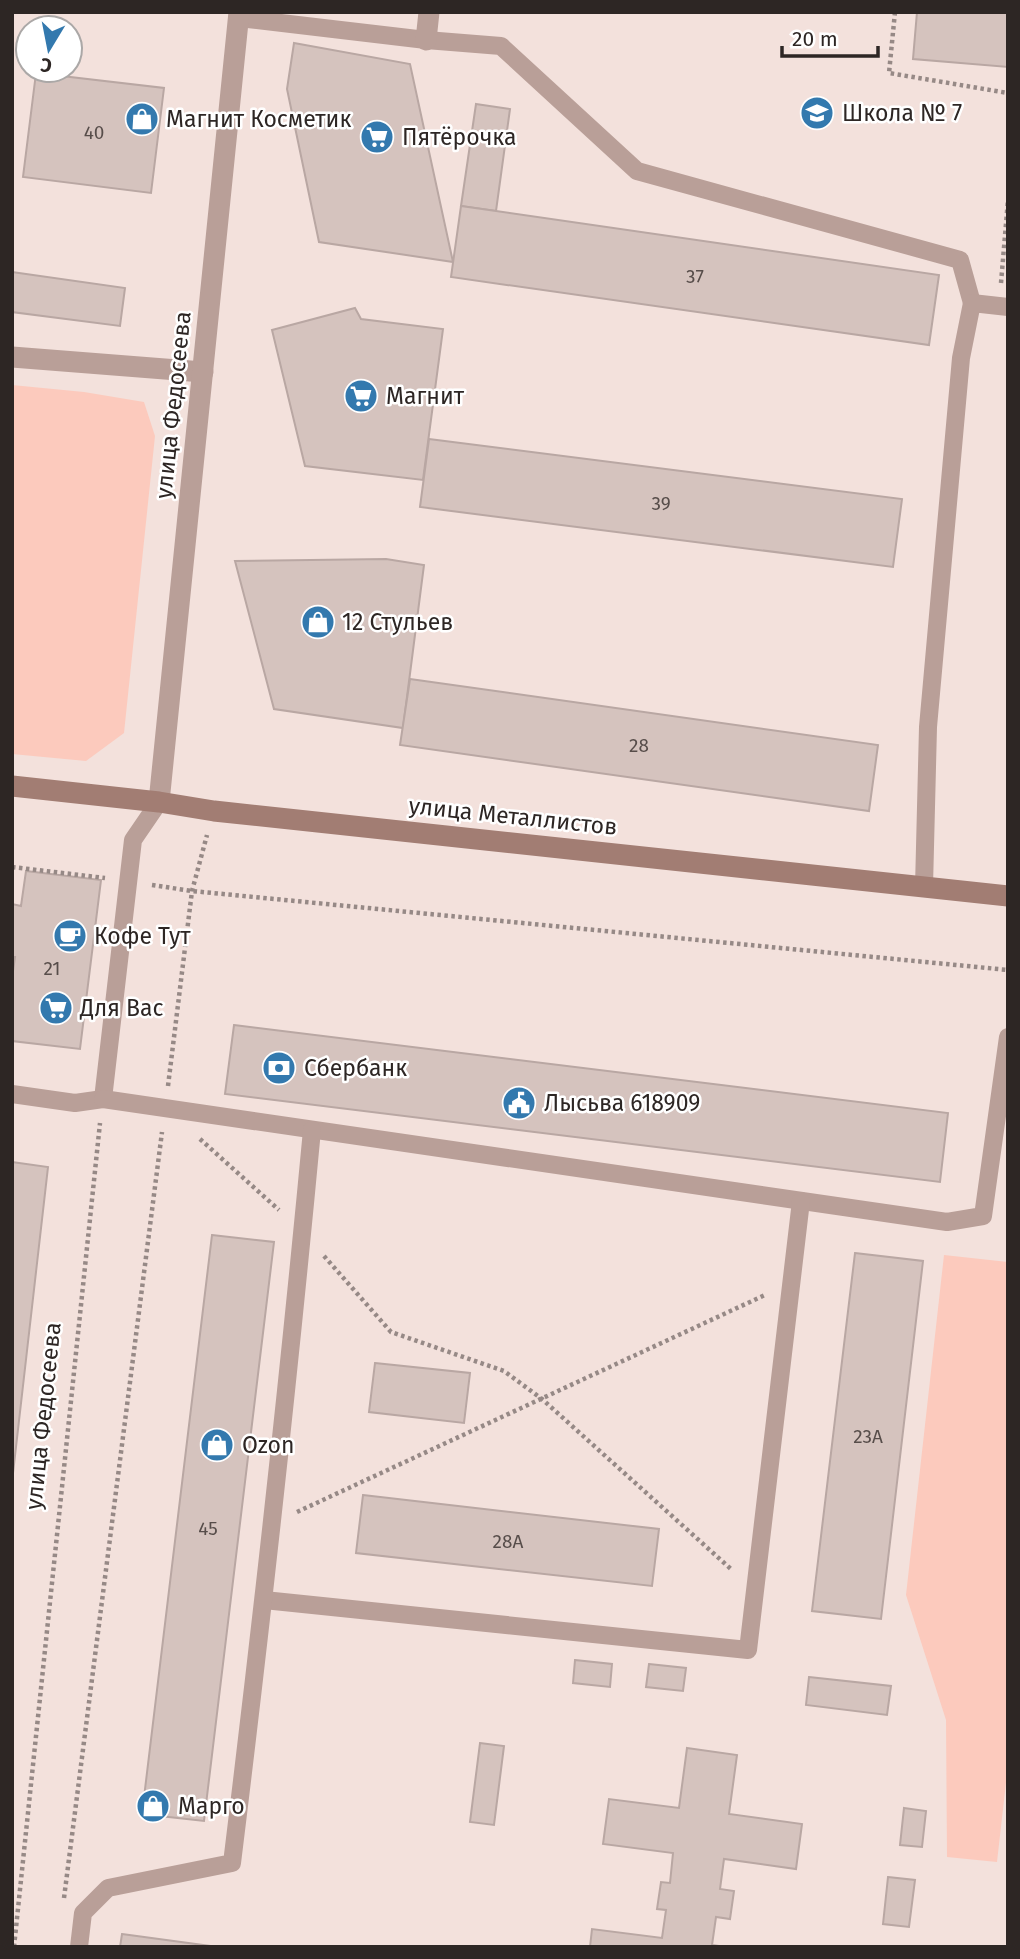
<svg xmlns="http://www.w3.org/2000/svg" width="1020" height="1959" font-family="'Fira Sans',sans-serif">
<rect width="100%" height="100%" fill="#f3e1dc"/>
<!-- green -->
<g fill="#fccabd">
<polygon points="12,385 84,392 144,402 155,436 124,733 86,761 12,754"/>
<polygon points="944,1255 1008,1262 1008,1765 997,1862 947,1857 946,1720 906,1595"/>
</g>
<!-- building -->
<g fill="#d5c3be" stroke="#b9a7a3" stroke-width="2">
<polygon points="917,12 1008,12 1008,67 913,59"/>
<polygon points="294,43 410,64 453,262 319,242 287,89"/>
<polygon points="36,73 164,88 151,193 23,177"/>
<polygon points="476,104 510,109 496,211 461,206"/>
<polygon points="461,206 939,275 929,345 451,277"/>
<polygon points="12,272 125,288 120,326 12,312"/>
<polygon points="355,308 361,319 443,329 423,480 305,466 272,330"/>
<polygon points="429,439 902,499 893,567 420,507"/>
<polygon points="386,559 424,565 403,728 274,709 235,561"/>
<polygon points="410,679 878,745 869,811 400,745"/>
<polygon points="26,871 101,880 80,1049 12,1041 12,978 15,957 12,957 12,904 21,906"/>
<polygon points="234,1025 948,1113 940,1182 225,1094"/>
<polygon points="12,1162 48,1167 12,1482"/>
<polygon points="212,1235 274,1242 204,1821 142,1814"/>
<polygon points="855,1253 923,1261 881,1619 812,1611"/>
<polygon points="375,1363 470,1373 464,1423 369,1412"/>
<polygon points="363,1495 659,1529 652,1586 356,1553"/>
<polygon points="575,1660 612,1664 610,1687 573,1683"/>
<polygon points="649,1664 686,1668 683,1691 646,1687"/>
<polygon points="809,1677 891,1686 887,1715 806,1705"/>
<polygon points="480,1743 504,1746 494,1825 470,1822"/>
<polygon points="687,1748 737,1755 729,1814 802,1824 796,1869 724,1859 720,1889 734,1891 730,1919 716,1917 712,1945 726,1947 590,1947 592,1929 662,1938 666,1910 657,1909 661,1882 670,1883 673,1853 603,1844 609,1799 679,1808"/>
<polygon points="904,1808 926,1811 922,1847 900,1845"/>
<polygon points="888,1877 915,1880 909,1927 883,1924"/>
<polygon points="122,1934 218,1947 120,1947"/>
</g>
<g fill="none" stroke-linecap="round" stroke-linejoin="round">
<!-- path -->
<g stroke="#968986" stroke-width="4.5" stroke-dasharray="3.5 3.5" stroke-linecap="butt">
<polyline points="895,12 889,73 1008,93"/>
<polyline points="1001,283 1008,200"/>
<polyline points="12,867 105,878"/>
<polyline points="152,885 192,891 1008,970"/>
<polyline points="168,1086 192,891 207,835"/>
<polyline points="200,1139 279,1210"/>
<polyline points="324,1256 391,1332 504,1371 542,1399 732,1570"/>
<polyline points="297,1512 765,1295"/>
<polyline points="64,1898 162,1132"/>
<polyline points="14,1947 100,1123"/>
</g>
<!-- lane -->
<g stroke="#b99f98" stroke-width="18">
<polyline points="239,18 426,40 501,46 637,171 960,260 972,303"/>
<polyline points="924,887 928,727 961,358 972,303 1008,307"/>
<polyline points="12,1094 75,1103 103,1099 133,840 159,802"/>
<polyline points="103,1099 947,1222 983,1216 1008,1037"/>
<polyline points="264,1600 748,1650 801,1201"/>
<path d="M79 1947 83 1913 108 1888 232 1863C262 1619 289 1375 312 1130"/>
</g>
<!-- street -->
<g stroke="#b99f98" stroke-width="21">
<polyline points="426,40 429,12"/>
<polyline points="12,357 203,372"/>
<polyline points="159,802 239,12"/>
</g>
<!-- secondary -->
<polyline stroke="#a27d73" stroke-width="21" points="12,786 159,802 214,811 1008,896"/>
</g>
<!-- icons -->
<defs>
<symbol id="school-disc" viewBox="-11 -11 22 22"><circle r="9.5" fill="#3379ae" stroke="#fff"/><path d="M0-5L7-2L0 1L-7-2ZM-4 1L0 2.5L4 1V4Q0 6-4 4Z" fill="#fff"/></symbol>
<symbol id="shop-disc" viewBox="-11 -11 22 22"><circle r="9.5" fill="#3379ae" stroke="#fff"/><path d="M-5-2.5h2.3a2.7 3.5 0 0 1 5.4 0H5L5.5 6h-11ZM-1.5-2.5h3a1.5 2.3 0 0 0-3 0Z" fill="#fff"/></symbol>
<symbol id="supermarket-disc" viewBox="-11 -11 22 22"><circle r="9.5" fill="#3379ae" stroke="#fff"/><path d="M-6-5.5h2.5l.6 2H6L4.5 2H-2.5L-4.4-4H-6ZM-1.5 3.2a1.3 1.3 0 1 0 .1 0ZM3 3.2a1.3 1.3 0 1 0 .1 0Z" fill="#fff"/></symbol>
<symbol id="cafe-disc" viewBox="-11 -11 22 22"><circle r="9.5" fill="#3379ae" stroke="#fff"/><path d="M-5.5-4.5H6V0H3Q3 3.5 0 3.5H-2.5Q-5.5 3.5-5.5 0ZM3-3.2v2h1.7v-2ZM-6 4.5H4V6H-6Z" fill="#fff"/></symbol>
<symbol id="bank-disc" viewBox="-11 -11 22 22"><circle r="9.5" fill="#3379ae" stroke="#fff"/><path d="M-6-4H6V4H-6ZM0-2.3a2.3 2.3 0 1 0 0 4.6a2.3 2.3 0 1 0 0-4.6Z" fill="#fff"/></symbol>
<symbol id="civic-disc" viewBox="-11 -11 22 22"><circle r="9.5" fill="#3379ae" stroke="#fff"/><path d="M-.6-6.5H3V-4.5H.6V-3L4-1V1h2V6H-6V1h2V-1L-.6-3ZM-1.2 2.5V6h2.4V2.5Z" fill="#fff"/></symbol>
</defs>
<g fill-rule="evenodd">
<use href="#school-disc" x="798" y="94" width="38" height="38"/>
<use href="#shop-disc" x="123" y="100" width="38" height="38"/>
<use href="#supermarket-disc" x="358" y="118" width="38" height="38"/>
<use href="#supermarket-disc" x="342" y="377" width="38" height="38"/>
<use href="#shop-disc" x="299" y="603" width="38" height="38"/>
<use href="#cafe-disc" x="51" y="917" width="38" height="38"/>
<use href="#supermarket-disc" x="37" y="989" width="38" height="38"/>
<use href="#bank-disc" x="260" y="1049" width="38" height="38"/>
<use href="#civic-disc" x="500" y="1084" width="38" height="38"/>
<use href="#shop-disc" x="198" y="1426" width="38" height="38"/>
<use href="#shop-disc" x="134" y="1787" width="38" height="38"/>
</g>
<g text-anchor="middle" stroke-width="5" stroke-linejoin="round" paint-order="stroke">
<!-- number labels -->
<g font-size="19" fill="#574d4a">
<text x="94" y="139">40</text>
<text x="695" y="283">37</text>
<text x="661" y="510">39</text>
<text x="639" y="752">28</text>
<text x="52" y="975">21</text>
<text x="868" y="1443">23А</text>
<text x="208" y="1535">45</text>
<text x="508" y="1548">28А</text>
</g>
<!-- poi labels -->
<g font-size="23" fill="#2d2624" stroke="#fff" text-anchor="start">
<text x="842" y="121">Школа № 7</text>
<text x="166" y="127">Магнит Косметик</text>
<text x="402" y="145">Пятёрочка</text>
<text x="386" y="404">Магнит</text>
<text x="342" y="630">12 Стульев</text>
<text x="94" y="944">Кофе Тут</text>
<text x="80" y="1016">Для Вас</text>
<text x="304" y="1076">Сбербанк</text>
<text x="544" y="1111">Лысьва 618909</text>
<text x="242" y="1453">Ozon</text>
<text x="178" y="1814">Марго</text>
</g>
<!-- street labels -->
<g font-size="23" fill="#2d2624" stroke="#fff">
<text transform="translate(173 405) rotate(-84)" y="8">улица Федосеева</text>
<text transform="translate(513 816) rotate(6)" y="8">улица Металлистов</text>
<text transform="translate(43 1416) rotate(-84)" y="8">улица Федосеева</text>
</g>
</g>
<!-- border -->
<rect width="1020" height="1959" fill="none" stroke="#2d2624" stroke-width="28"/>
<!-- north arrow -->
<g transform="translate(49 49) rotate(190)"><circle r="33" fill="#ffffff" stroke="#aba8a7" stroke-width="2"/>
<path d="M0-5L12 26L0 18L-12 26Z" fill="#3379ae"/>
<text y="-10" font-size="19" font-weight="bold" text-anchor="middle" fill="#2d2624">С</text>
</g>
<!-- scale -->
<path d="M782 46v10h96v-10" fill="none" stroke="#2d2624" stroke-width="3.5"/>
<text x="792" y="46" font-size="21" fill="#2d2624" stroke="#ffffff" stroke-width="5" paint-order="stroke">20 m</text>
</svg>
